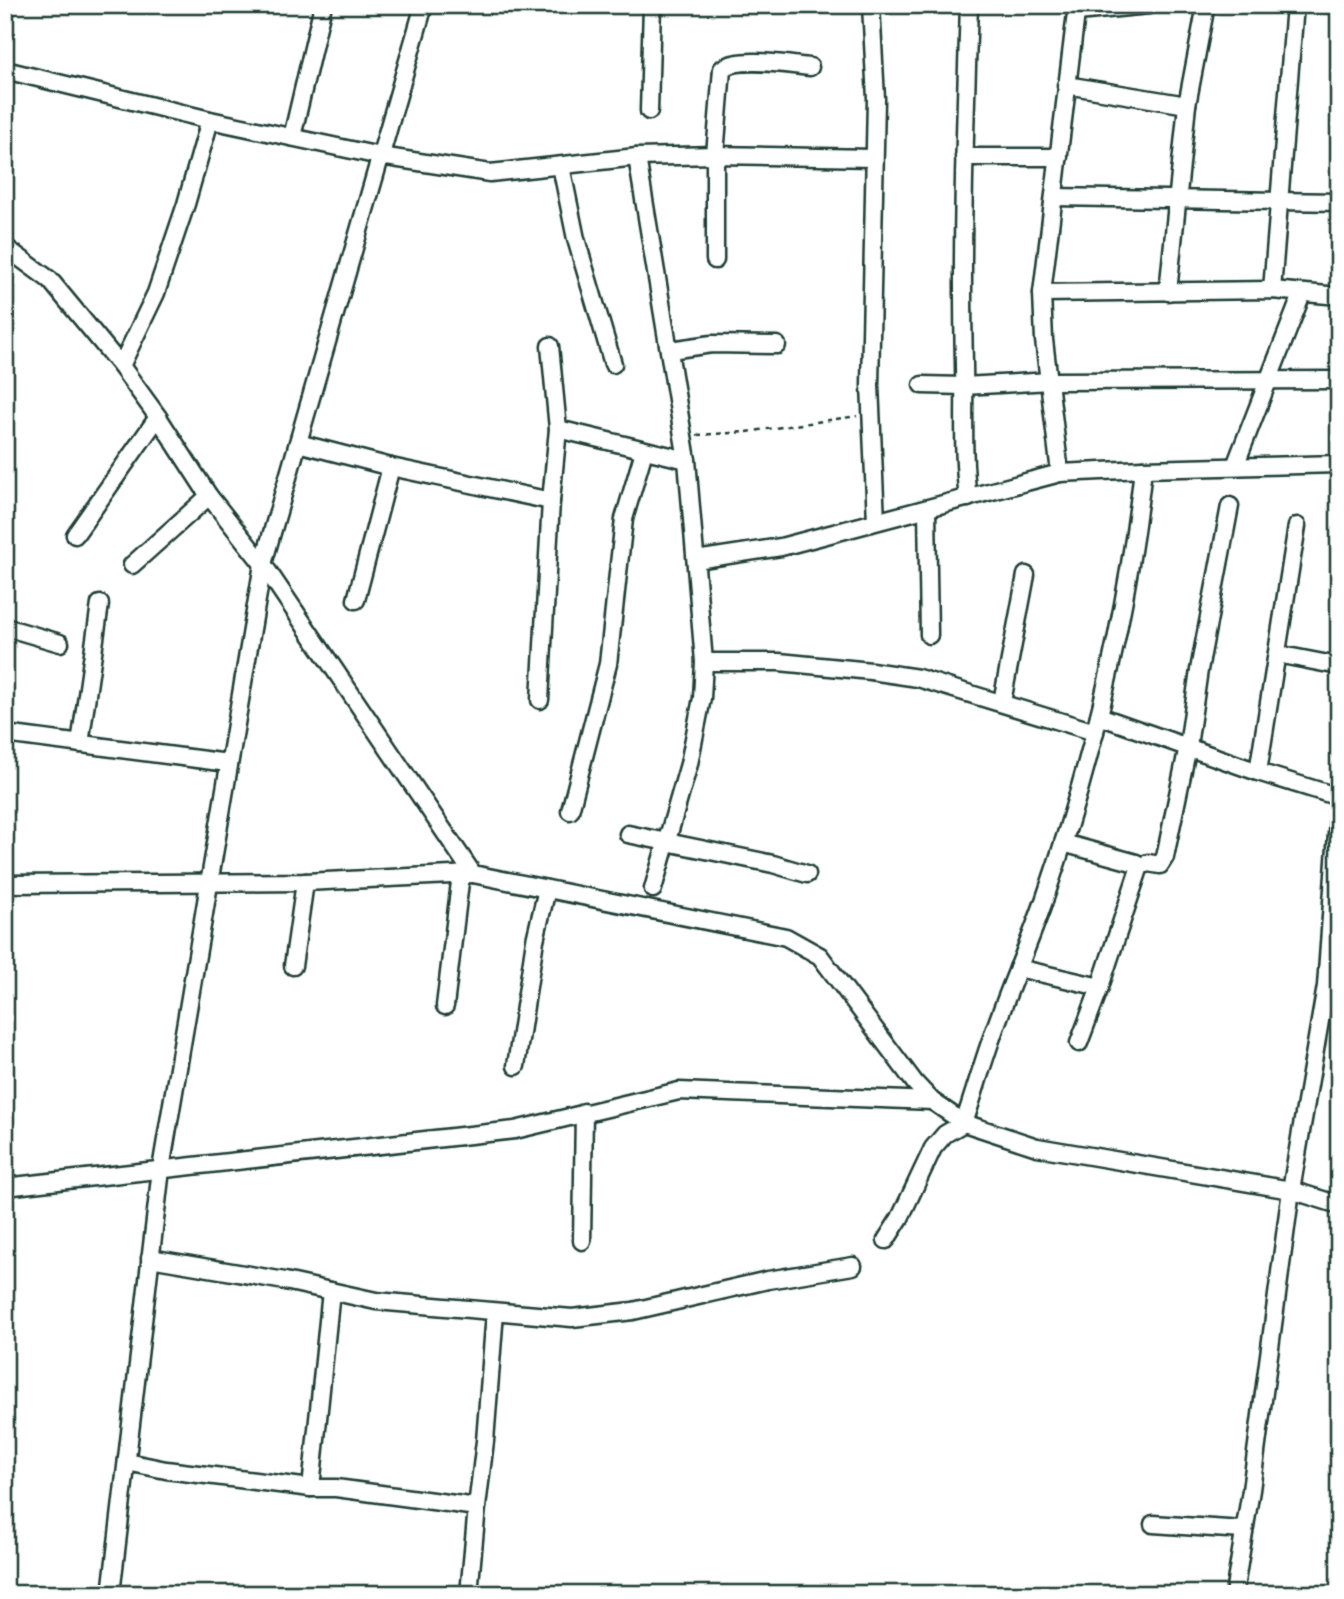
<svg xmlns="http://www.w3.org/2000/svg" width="1344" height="1599" font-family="'Patrick Hand',sans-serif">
<rect width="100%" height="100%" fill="#fff"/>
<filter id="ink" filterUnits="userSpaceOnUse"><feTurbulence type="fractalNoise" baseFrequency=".0143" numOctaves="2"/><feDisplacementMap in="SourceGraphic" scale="14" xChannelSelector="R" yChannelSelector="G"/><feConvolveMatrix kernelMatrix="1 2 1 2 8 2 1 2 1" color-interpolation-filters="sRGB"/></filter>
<g filter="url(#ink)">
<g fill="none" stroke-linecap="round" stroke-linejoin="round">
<defs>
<g id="minor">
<polyline points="871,5 876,99 870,385 876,521"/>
<polyline points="1077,12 1149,5"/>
<polyline points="5,70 210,120 380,156 490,173 637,157 715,155 873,158"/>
<polyline points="1066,85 1187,105"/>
<polyline points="649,111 652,5"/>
<polyline points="292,137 323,5"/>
<polyline points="637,157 687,460 704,662 702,698 689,764 653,889"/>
<polyline points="964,157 1059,157"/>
<polyline points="561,166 576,239 613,364"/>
<polyline points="1054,197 1339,202"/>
<polyline points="5,247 50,280 121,366 158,417 209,496 263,564 473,874 786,937 820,956 915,1083 932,1101 964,1123 1037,1147 1291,1190 1339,1205"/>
<path d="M715 260V155L722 69C738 56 789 65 810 67"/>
<polyline points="1272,290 1295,5"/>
<polyline points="1168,292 1187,105 1206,5"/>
<polyline points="1042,293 1272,290 1339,296"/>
<polyline points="670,350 712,344 777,345"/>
<polyline points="121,366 156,293 186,204 210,120"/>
<polyline points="922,385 964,386 1050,381 1339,380"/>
<polyline points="558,429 687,460"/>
<polyline points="298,443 391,467 551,501"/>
<polyline points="1235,466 1302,294"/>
<polyline points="1060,473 1044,340 1042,293 1077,5"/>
<path d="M968 498C962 453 965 409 964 364 961 244 965 125 969 5"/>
<polyline points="927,509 929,635"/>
<polyline points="75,535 158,417"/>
<polyline points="696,560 781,547 1060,473 1143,469 1339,464"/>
<polyline points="132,565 209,496"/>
<polyline points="356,600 391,467"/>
<polyline points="5,627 60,643"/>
<polyline points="1277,654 1339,666"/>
<polyline points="704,662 779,662 871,671 918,678 1095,732"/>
<polyline points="540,700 551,501 558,429 550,346"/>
<polyline points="1002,702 1026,575"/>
<polyline points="1099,716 1258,772 1339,797"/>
<polyline points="5,734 228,763"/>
<polyline points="80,744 100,604"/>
<polyline points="1258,772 1297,526"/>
<polyline points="570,811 608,664 624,519 644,451"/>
<polyline points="628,834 773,864 807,874"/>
<polyline points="1063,843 1136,863 1140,866 1100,987 1079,1043"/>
<polyline points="1140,866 1148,863 1160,865 1165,857 1188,746 1199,670 1230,506"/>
<polyline points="5,884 305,882 473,874"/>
<polyline points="293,966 305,882"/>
<polyline points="1018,968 1100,987"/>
<polyline points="445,1006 461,874"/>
<polyline points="516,1066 535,940 547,889"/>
<polyline points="5,1187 515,1130 679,1091 932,1101"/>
<path d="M886 1240 900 1218 933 1148 945 1134 964 1123C974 1094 982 1065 992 1037 1008 990 1029 945 1045 898 1093 759 1127 614 1143 469"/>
<polyline points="582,1241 584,1112"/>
<polyline points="150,1258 285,1281 376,1301 572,1318 633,1311 768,1280 853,1266"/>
<polyline points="127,1462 166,1470 311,1488 336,1488 477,1507 485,1441 495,1312"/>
<polyline points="311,1488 331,1291"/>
<polyline points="1153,1524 1243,1530"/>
<polyline points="111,1594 161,1169 263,564 424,5"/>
<polyline points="469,1594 477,1507"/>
<polyline points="1234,1594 1251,1490 1291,1190 1326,986 1339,805"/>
</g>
</defs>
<!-- minor casing -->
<use href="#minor" stroke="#1f3d34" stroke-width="21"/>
<!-- path -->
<polyline stroke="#1f3d34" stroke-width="2.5" stroke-dasharray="5 5" stroke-linecap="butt" points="697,435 747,432 857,416"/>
<!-- minor -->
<use href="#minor" stroke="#fff" stroke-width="16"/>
</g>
</g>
<!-- margin -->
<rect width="1344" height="1599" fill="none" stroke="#fff" stroke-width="28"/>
<rect x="14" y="14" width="1316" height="1571" fill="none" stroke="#1f3d34" stroke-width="2.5" filter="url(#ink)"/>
</svg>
